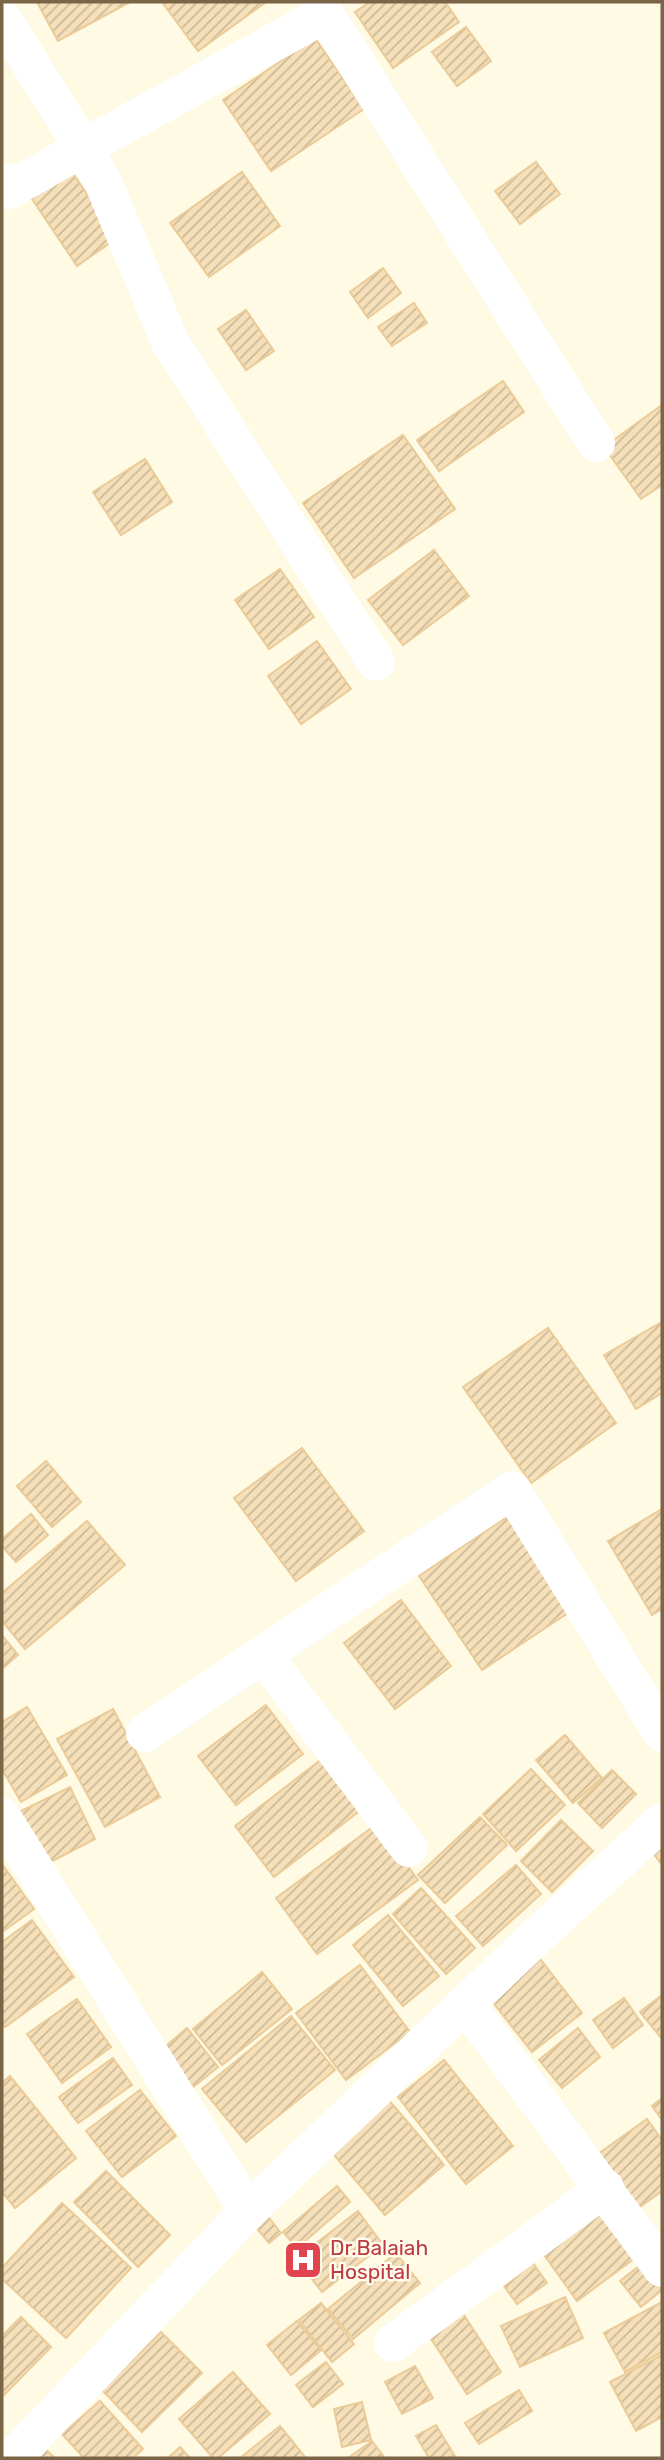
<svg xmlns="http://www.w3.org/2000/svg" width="664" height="2460" font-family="Rubik,sans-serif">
<defs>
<pattern id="building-hatch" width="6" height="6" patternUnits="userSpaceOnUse" patternTransform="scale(1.75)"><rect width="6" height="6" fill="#f6e0b9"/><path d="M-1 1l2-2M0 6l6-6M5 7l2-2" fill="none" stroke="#ccb998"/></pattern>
</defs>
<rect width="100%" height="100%" fill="#fefae4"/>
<!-- building -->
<g fill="url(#building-hatch)" stroke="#ebcb98" stroke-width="2">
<polygon points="37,2 130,2 58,41"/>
<polygon points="162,2 266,2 198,51"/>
<polygon points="370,2 445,2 459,22 393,68 355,12"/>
<polygon points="466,27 491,61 457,86 432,52"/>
<polygon points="315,38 364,109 271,171 223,100"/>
<polygon points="536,162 560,194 520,224 495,191"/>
<polygon points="70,169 117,238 77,266 30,196"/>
<polygon points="242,172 280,226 209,277 170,223"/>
<polygon points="383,268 401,293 368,318 350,292"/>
<polygon points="414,303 427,323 392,346 378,327"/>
<polygon points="246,310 274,351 246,370 218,329"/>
<polygon points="503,381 524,412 439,471 417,440"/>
<polygon points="662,405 662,485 641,499 604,447"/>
<polygon points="403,435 455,509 354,578 303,503"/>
<polygon points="145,459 172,502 121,535 93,492"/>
<polygon points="434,550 469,596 403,645 368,600"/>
<polygon points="280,569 314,617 269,649 235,600"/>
<polygon points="317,641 351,689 301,724 268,676"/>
<polygon points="662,1322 662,1393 636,1409 604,1355"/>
<polygon points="548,1328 616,1423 531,1483 463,1387"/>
<polygon points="302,1448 364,1531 296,1581 234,1498"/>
<polygon points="46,1461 81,1502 52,1527 17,1486"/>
<polygon points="662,1509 662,1609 652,1615 608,1541"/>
<polygon points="31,1514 48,1535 16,1562 2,1546 2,1539"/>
<polygon points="508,1516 571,1611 482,1670 419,1576"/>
<polygon points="87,1521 125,1565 25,1649 2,1621 2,1593"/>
<polygon points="401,1600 451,1666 395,1709 344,1643"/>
<polygon points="2,1635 18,1655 2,1669"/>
<polygon points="266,1705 303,1754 236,1805 198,1756"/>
<polygon points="27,1707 67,1775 21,1802 2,1769 2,1722"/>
<polygon points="113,1709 160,1797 105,1827 57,1739"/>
<polygon points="565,1735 602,1778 573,1803 536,1760"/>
<polygon points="327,1755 366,1806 274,1877 235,1826"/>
<polygon points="531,1769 565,1805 516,1851 483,1814"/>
<polygon points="612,1770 636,1794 602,1828 578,1803"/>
<polygon points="70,1787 95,1839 45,1865 19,1812"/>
<polygon points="480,1817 507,1845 445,1903 418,1875"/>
<polygon points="561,1820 593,1851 552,1892 521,1861"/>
<polygon points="377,1824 418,1880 317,1954 276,1898"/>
<polygon points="662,1845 662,1865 653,1853"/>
<polygon points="2,1864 34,1909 2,1932"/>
<polygon points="516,1865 541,1894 483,1946 456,1916"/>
<polygon points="421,1888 475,1948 446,1974 393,1914"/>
<polygon points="388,1915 439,1976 403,2006 353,1945"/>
<polygon points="32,1920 74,1977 5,2027 2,2023 2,1942"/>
<polygon points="538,1956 582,2013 532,2052 487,1995"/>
<polygon points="360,1965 410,2032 346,2080 296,2013"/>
<polygon points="262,1972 292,2009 222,2065 193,2029"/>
<polygon points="662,1995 662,2039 640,2012"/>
<polygon points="624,1998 643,2025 613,2048 593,2020"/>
<polygon points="77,1999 111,2047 62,2083 27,2034"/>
<polygon points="291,2016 335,2070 246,2142 202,2089"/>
<polygon points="187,2028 218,2067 193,2087 161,2050"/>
<polygon points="578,2028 600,2057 562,2088 539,2060"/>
<polygon points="113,2058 132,2085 78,2123 59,2097"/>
<polygon points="444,2060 513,2146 466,2184 398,2097"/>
<polygon points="10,2076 76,2158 15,2208 2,2192 2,2083"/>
<polygon points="140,2090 176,2136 122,2177 86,2131"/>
<polygon points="662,2098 662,2120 652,2106"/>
<polygon points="388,2099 444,2165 385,2215 329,2149"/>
<polygon points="647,2119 662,2140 662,2191 637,2209 598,2154"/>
<polygon points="106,2171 170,2235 138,2267 74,2202"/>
<polygon points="337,2186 350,2202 297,2248 283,2232"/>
<polygon points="611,2202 646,2250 577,2301 542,2252"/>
<polygon points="62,2203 131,2268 66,2338 2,2279 2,2268"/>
<polygon points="358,2211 383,2245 322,2292 296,2259"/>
<polygon points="267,2215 281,2233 269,2243 254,2225"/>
<polygon points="396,2253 420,2283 353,2339 328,2309"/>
<polygon points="533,2263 547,2283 517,2304 504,2286"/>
<polygon points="643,2263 662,2290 641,2307 620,2281"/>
<polygon points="565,2297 583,2338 520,2367 501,2326"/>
<polygon points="662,2302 662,2352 625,2372 604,2333"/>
<polygon points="321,2303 354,2344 332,2362 299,2320"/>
<polygon points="460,2309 501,2372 467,2394 426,2331"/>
<polygon points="21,2317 51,2347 2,2397 2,2336"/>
<polygon points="297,2321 321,2350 291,2375 267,2345"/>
<polygon points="161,2332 202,2373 142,2432 102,2390"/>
<polygon points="662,2355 662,2417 636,2431 610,2382"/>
<polygon points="326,2362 343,2384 313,2407 296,2385"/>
<polygon points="415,2366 433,2398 402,2414 385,2382"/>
<polygon points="233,2372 270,2414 218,2458 213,2458 179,2419"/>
<polygon points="519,2390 532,2411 479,2444 465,2423"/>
<polygon points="100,2401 143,2449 133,2458 84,2458 62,2434"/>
<polygon points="362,2402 371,2440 342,2447 334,2409"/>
<polygon points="436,2425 456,2458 429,2458 416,2436"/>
<polygon points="280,2426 306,2458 240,2458"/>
<polygon points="372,2441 385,2458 348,2458"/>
<polygon points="43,2447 55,2458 32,2458"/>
<polygon points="180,2447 190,2458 168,2458"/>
</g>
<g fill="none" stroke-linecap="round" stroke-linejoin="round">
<!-- street -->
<g stroke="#fff" stroke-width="38">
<polyline points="2,18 83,148 325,14 596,443"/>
<polyline points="2,181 9,190 83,148 103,182 170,342 376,662"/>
<polyline points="263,1655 409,1848"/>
<polyline points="145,1733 512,1490 662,1733"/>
<polyline points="2,1817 248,2211"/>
<polyline points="466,2004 662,2268"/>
<polyline points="393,2343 605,2188"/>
</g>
<!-- secondary -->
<polyline stroke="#fff" stroke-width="38" points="13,2458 248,2211 535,1938 662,1822"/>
</g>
<!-- icons -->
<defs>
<symbol id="hospital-square" viewBox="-11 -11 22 22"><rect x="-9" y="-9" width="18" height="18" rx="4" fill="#e0444e" stroke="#fffcec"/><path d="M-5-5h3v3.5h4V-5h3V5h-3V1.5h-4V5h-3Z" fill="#fff"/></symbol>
</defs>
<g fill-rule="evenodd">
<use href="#hospital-square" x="281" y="2238" width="44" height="44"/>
</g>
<g text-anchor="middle" stroke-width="5" stroke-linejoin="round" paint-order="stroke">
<!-- health labels -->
<g font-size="21" fill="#be3a42" stroke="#fffcec" text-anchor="start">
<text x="330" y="2255">Dr.Balaiah<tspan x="330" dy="24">Hospital</tspan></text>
</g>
</g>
<!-- border -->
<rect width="664" height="2460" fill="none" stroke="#7a6547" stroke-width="7"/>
</svg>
